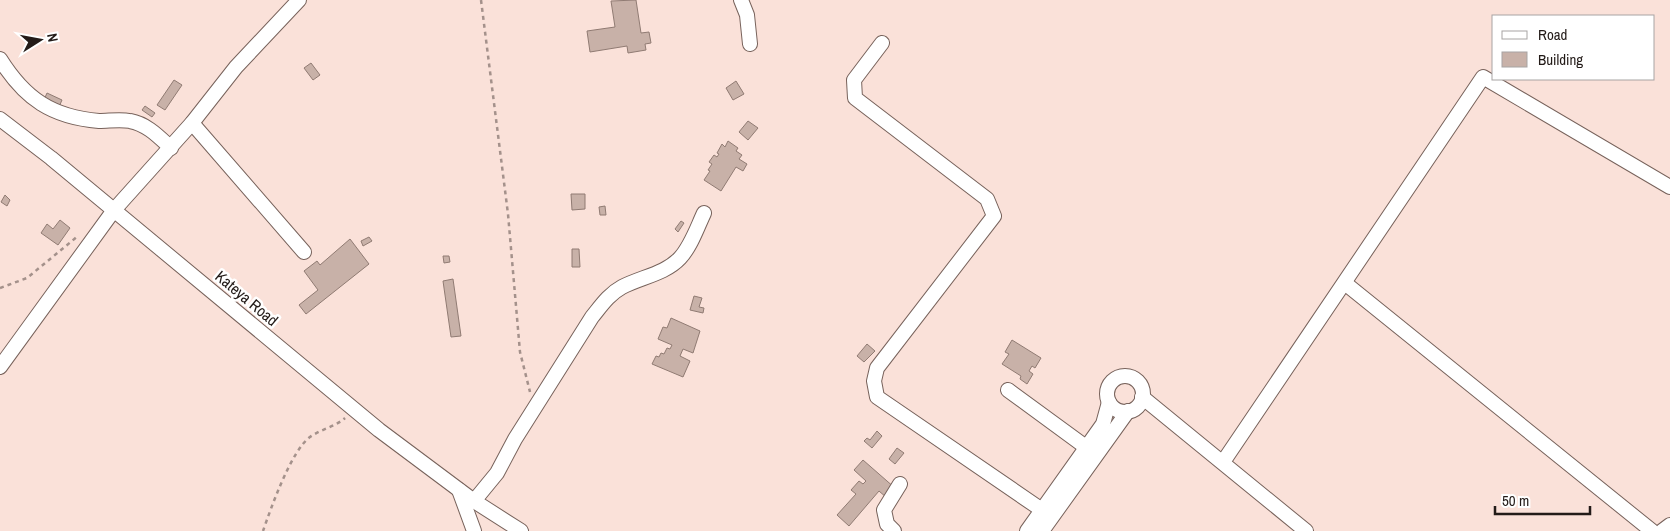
<svg xmlns="http://www.w3.org/2000/svg" width="1670" height="531" font-family="'Archivo Narrow',sans-serif">
<rect width="100%" height="100%" fill="#fae1d9"/>
<!-- building -->
<g fill="#c8b1a8" stroke="#907b73">
<polygon points="636,0 641,33 649,32 651,43 645,44 646,50 628,53 627,46 590,52 587,31 615,27 611,1"/>
<polygon points="311,63 320,75 313,80 304,68"/>
<polygon points="174,80 182,85 165,110 157,105"/>
<polygon points="736,81 744,94 733,100 726,88"/>
<polygon points="47,93 62,100 58,109 43,102"/>
<polygon points="145,106 155,113 152,117 142,110"/>
<polygon points="748,121 758,128 748,140 739,132"/>
<polygon points="728,141 738,148 736,151 742,155 739,159 747,164 743,171 736,167 721,191 704,180 710,171 708,170 712,164 709,162 714,155 717,157 719,154 717,153 722,144 725,147"/>
<polygon points="571,194 585,194 585,209 572,210"/>
<polygon points="5,195 10,200 7,206 1,202"/>
<polygon points="605,206 606,215 600,215 599,207"/>
<polygon points="60,220 70,228 58,245 41,233 47,224 53,229"/>
<polygon points="681,221 684,223 678,232 675,229"/>
<polygon points="369,237 372,241 363,246 361,241"/>
<polygon points="350,239 369,264 306,314 299,305 318,290 304,271 317,261 320,265"/>
<polygon points="572,249 579,249 580,267 572,267"/>
<polygon points="443,256 449,256 450,262 444,263"/>
<polygon points="453,279 461,336 451,337 443,281"/>
<polygon points="694,296 702,298 699,307 704,308 703,313 690,310"/>
<polygon points="671,318 700,331 693,353 683,349 680,356 690,361 683,377 652,364 656,356 659,357 661,353 664,354 667,348 670,349 672,345 658,339 663,327 667,328"/>
<polygon points="1012,340 1041,358 1035,368 1032,366 1029,371 1033,374 1027,384 1020,379 1021,376 1002,364 1009,354 1005,352"/>
<polygon points="867,344 875,351 864,362 857,356"/>
<polygon points="877,431 882,436 872,448 864,441 867,438 870,440"/>
<polygon points="897,448 904,453 895,464 889,459"/>
<polygon points="863,460 895,488 887,498 879,491 849,526 837,515 856,494 851,490 859,481 863,484 866,481 854,470"/>
</g>
<g fill="none" stroke-linecap="round" stroke-linejoin="round">
<defs>
<g id="minor">
<polyline points="741,0 747,15 750,44"/>
<polyline points="882,43 854,80 855,98 987,199 994,216 877,368 874,381 877,397 1042,510"/>
<path d="M0 59C25 99 52 117 99 121 109 121 120 119 130 121 147 124 159 137 171 148"/>
<polyline points="0,119 51,158 379,430 474,501 521,531"/>
<polyline points="192,123 304,252"/>
<polyline points="1346,284 1652,531"/>
<polyline points="0,367 114,210 192,123 236,67 299,0"/>
<circle cx="1125" cy="394" r="18"/>
<polyline points="1008,390 1094,453"/>
<polyline points="1142,397 1306,531"/>
<polyline points="1223,462 1483,77 1670,187"/>
<polyline points="459,490 474,531"/>
<path d="M474 501 497 473 515 439 592 317C601 306 609 294 622 287 641 277 665 274 680 258 691 246 697 228 704 213"/>
<polyline points="894,531 887,524 884,510 900,484"/>
<polyline points="1027,531 1103,424 1109,402"/>
<polyline points="1042,531 1128,411"/>
<polyline points="1662,531 1670,525"/>
</g>
</defs>
<!-- minor casing -->
<use href="#minor" stroke="#77625b" stroke-width="16"/>
<!-- path -->
<g stroke="#a4918b" stroke-width="2.5" stroke-dasharray="4 4" stroke-linecap="butt">
<polyline points="481,0 508,214 520,352 530,392"/>
<polyline points="0,288 27,278 78,236"/>
<path d="M263 531C271 508 291 451 310 437 321 429 335 427 345 418"/>
</g>
<!-- minor -->
<use href="#minor" stroke="#fff" stroke-width="14"/>
</g>
<g text-anchor="middle" stroke-width="5" stroke-linejoin="round" paint-order="stroke">
<!-- street labels -->
<g font-size="16" fill="#231b18" stroke="#fff">
<text transform="translate(247 298) rotate(40)" y="6">Kateya Road</text>
</g>
</g>
<!-- legend -->
<rect x="1492" y="15" width="162" height="65" fill="#ffffff" stroke="#a7a4a3"/>
<rect x="1502" y="31" width="25" height="8" fill="#ffffff" stroke="#a7a4a3"/>
<text x="1538" y="40" font-size="15" fill="#231b18">Road</text>
<rect x="1502" y="52" width="25" height="15" fill="#c8b1a8" stroke="#a7a4a3"/>
<text x="1538" y="65" font-size="15" fill="#231b18">Building</text>
<!-- north arrow -->
<g transform="translate(40 40) rotate(79)" stroke="#ffffff" stroke-width="4" paint-order="stroke">
<path d="M0-4L9 19L0 12L-9 19Z" fill="#231b18"/>
<text y="-8" font-size="14" font-weight="bold" text-anchor="middle" fill="#231b18">N</text>
</g>
<!-- scale -->
<path d="M1495 506v8h95v-8" fill="none" stroke="#231b18" stroke-width="2.5"/>
<text x="1502" y="506" font-size="15" fill="#231b18" stroke="#ffffff" stroke-width="4" paint-order="stroke">50 m</text>
</svg>
